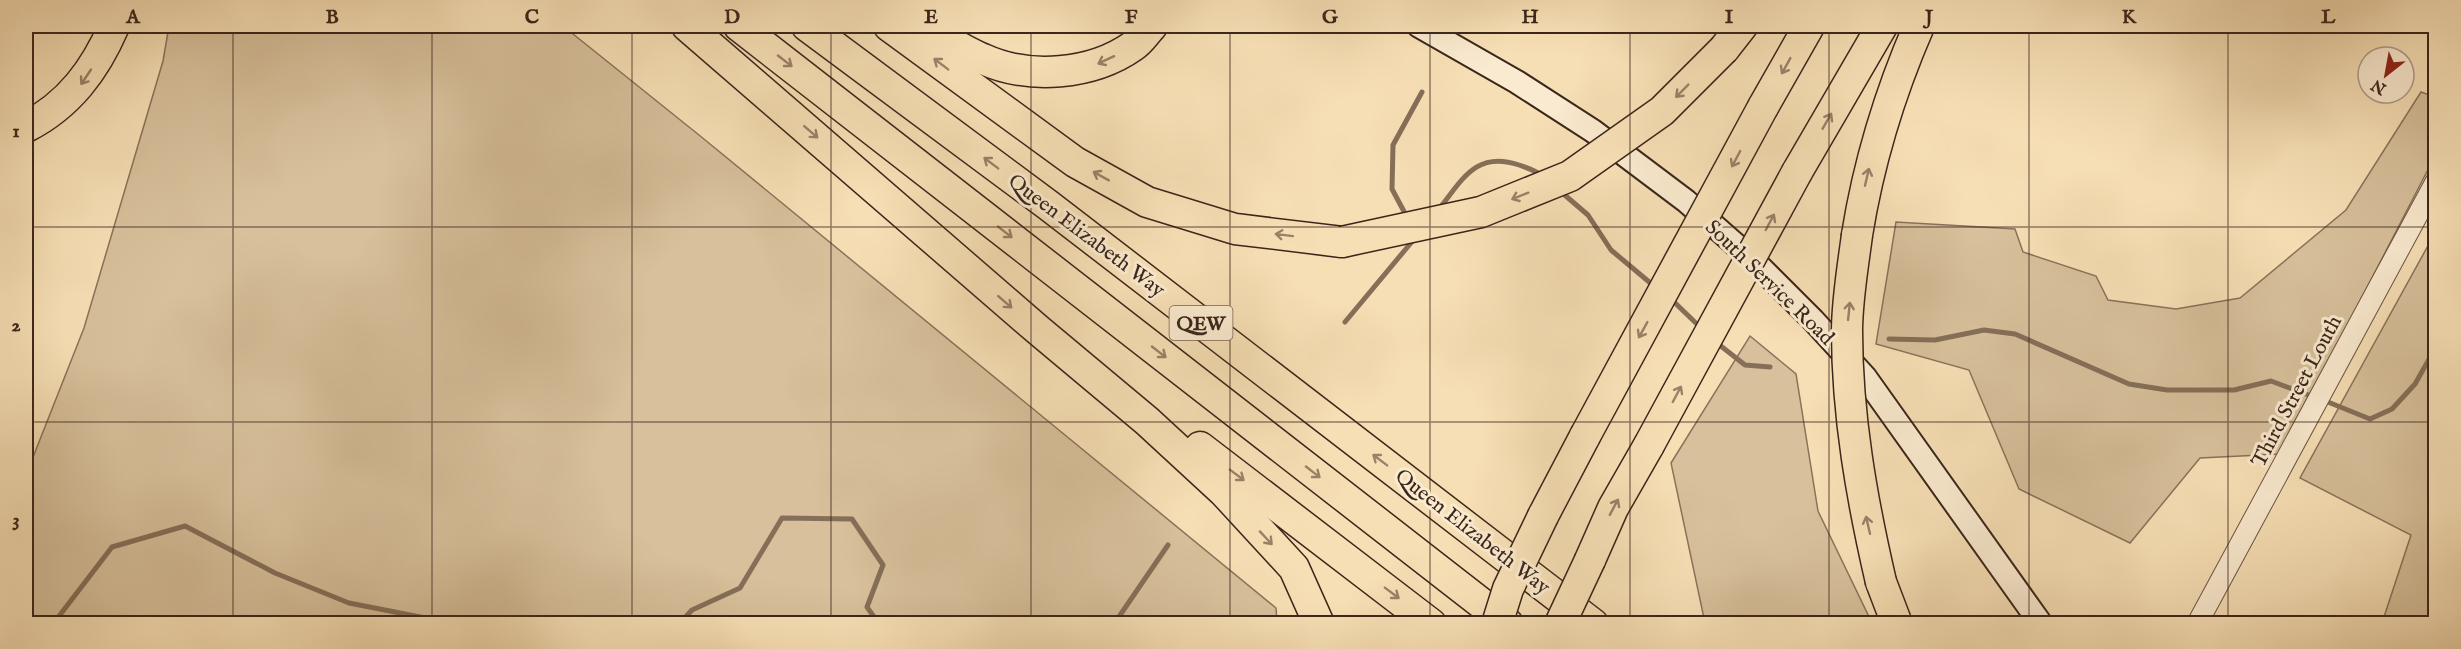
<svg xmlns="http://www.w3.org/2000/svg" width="2461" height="649" font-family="'IM FELL English',serif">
<rect width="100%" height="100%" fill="#f7dfb5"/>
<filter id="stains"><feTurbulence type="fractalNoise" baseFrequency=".00333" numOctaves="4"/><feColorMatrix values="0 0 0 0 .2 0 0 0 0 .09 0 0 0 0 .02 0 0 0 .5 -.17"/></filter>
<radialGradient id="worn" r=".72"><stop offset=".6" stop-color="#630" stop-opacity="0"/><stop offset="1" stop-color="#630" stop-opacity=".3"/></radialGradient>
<!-- green -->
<g fill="#d7c09b" stroke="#89735b" stroke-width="1.5">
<polygon points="169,26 563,26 699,135 1276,608 1277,623 26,623 26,475 84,328 163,61"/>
<polygon points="2421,92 2435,97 2435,156 2281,454 2200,458 2130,543 2019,489 1969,370 1876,344 1896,222 2015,229 2023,252 2096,276 2108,300 2176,309 2240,298 2346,210"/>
<polygon points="2435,233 2435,623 2382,623 2411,535 2300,478"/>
<polygon points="1750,336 1796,374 1818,511 1872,623 1705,623 1671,463"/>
</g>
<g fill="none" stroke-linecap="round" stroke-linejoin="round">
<!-- stream -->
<g stroke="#856f58" stroke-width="5">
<polyline points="1560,191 1588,215 1611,250 1654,286"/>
<path d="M1438 210C1462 181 1475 150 1519 165 1528 168 1537 171 1544 177"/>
<polyline points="1408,219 1392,189 1393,145 1422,92"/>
<polyline points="1671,299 1701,328"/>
<polyline points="1345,322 1415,238"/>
<polyline points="1889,339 1935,340 1984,330 2015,334 2129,384 2167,390 2234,390 2271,381 2314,397"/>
<polyline points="1717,343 1745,365 1770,367"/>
<polyline points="2323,400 2370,419 2392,409 2415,384 2436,347"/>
<polyline points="53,624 112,547 185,526 275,573 349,603 456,624"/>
<polyline points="679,624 692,610 740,588 782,518 852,519 883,565 867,607 879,624"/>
<polyline points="1114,624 1168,545"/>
</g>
<defs>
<polyline id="tertiary" points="2197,624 2436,181"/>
<polyline id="secondary" points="1419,26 1517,82 1593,131 1686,201 1753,260 1813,320 1865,377 2041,624"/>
<g id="motorway">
<polyline points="687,26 1037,329 1147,421 1224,492 1294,568 1319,624"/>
<polyline points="739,26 1508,624"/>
<polyline points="807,26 1048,205 1593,624"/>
<polyline points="889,26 1075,162 1147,202 1235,229 1342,242"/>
<path d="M922 26C942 37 962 50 983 59 1029 80 1092 75 1133 46 1141 41 1146 32 1152 26"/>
<polyline points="1724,49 1742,26"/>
<polyline points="1763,107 1809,26"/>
<path d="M26 127C69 105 95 70 114 26"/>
<polyline points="1797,172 1882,26"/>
<path d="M1857 235C1869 160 1889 95 1919 26"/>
<polyline points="1200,447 1431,624"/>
<polyline points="1543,516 1585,436"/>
<polyline points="1590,560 1613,508 1649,445"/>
<polyline points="1881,582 1897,624"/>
</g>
</defs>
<!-- tertiary casing -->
<use href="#tertiary" stroke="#6a5442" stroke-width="22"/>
<!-- secondary casing -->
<use href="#secondary" stroke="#3b261b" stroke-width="26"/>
<!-- motorway casing -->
<use href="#motorway" stroke="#3b261b" stroke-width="33"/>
<!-- tertiary -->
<use href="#tertiary" stroke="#faeacf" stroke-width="20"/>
<!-- secondary -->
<use href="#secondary" stroke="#faeacf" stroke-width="22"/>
<!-- motorway -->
<use href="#motorway" stroke="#f7dfb5" stroke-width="30"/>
<defs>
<g id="motorway-bridge">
<path d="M1857 235C1853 266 1847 300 1847 331 1847 416 1862 500 1881 582"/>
<polyline points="1342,242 1481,212 1570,176 1662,111 1724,49"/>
<polyline points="1585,436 1763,107"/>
<polyline points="1649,445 1797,172"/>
<polyline points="1497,624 1508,589 1543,516"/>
<polyline points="1560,624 1590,560"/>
</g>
</defs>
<!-- motorway-bridge casing -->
<use href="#motorway-bridge" stroke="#3b261b" stroke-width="33" stroke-linecap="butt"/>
<!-- motorway-bridge -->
<use href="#motorway-bridge" stroke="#f7dfb5" stroke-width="30"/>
</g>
<!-- one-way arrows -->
<defs><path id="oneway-shaft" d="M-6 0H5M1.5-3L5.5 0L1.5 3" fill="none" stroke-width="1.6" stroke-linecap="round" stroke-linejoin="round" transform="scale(1.5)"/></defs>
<g stroke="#998268">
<use href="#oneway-shaft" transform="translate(1106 60) rotate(155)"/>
<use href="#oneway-shaft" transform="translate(785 61) rotate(38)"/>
<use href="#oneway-shaft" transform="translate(941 64) rotate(-143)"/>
<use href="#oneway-shaft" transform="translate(1786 66) rotate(119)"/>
<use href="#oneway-shaft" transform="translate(86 77) rotate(124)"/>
<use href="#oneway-shaft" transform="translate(1682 91) rotate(135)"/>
<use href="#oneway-shaft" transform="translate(1827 121) rotate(-60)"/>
<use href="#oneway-shaft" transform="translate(811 132) rotate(41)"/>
<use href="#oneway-shaft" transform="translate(1736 159) rotate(118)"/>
<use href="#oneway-shaft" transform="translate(991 163) rotate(-143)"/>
<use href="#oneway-shaft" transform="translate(1101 176) rotate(-151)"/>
<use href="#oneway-shaft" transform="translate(1867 177) rotate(-77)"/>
<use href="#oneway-shaft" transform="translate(1520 196) rotate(158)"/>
<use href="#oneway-shaft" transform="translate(1770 222) rotate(-62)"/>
<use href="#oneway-shaft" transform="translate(1005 232) rotate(38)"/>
<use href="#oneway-shaft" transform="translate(1284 235) rotate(-173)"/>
<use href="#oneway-shaft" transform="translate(1005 302) rotate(41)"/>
<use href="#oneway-shaft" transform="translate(1849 311) rotate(-84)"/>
<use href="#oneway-shaft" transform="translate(1643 330) rotate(119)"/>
<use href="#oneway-shaft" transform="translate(1159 352) rotate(38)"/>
<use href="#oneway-shaft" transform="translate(1677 394) rotate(-62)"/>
<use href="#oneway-shaft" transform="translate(1380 460) rotate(-143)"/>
<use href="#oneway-shaft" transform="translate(1313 472) rotate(38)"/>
<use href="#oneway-shaft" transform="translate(1237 475) rotate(37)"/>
<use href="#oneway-shaft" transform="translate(1614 507) rotate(-62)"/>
<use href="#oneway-shaft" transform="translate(1868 525) rotate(-103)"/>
<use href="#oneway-shaft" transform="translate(1266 538) rotate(47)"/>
<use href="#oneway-shaft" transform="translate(1392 593) rotate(37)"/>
</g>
<!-- grid -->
<path fill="none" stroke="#3b261b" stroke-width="1.5" stroke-opacity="0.55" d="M233 26V624M432 26V624M632 26V624M831 26V624M1031 26V624M1230 26V624M1430 26V624M1630 26V624M1829 26V624M2029 26V624M2228 26V624M26 227H2436M26 422H2436"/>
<g text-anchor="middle" stroke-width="6" stroke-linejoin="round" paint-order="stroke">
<!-- shield labels -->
<rect fill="#faeacf" stroke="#746151" stroke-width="1.5" x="1169.5" y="306" width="63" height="34" rx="4.5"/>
<g font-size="20" font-weight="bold" fill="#3b261b">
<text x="1201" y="330">QEW</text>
</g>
<!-- street labels -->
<g font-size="21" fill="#3b261b" stroke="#faeacf">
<text transform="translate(1087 235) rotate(37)" y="7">Queen Elizabeth Way</text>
<text transform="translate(1770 282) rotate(44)" y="7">South Service Road</text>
<text transform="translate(2296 391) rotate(-62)" y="7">Third Street Louth</text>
<text transform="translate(1473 531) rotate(38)" y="7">Queen Elizabeth Way</text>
</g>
</g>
<!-- margin -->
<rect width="2461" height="649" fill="none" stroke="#f7dfb5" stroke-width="66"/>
<!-- north arrow -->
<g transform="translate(2386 75) rotate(211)"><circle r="28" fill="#faeacf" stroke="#ae9c87" stroke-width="1.5"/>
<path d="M0-4.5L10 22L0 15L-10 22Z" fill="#8f2418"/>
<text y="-9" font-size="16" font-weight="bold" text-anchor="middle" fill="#3b261b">N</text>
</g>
<rect x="33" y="33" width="2395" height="583" fill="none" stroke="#3b261b" stroke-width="2"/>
<g font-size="20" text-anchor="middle" font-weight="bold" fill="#3b261b">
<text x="133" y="23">A</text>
<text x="332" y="23">B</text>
<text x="532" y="23">C</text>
<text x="732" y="23">D</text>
<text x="931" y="23">E</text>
<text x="1131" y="23">F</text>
<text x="1330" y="23">G</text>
<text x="1530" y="23">H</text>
<text x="1729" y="23">I</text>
<text x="1929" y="23">J</text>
<text x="2129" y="23">K</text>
<text x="2328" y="23">L</text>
<text x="16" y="137">1</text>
<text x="16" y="331">2</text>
<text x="16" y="526">3</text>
</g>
<rect width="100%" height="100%" filter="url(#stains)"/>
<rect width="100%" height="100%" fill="url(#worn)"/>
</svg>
